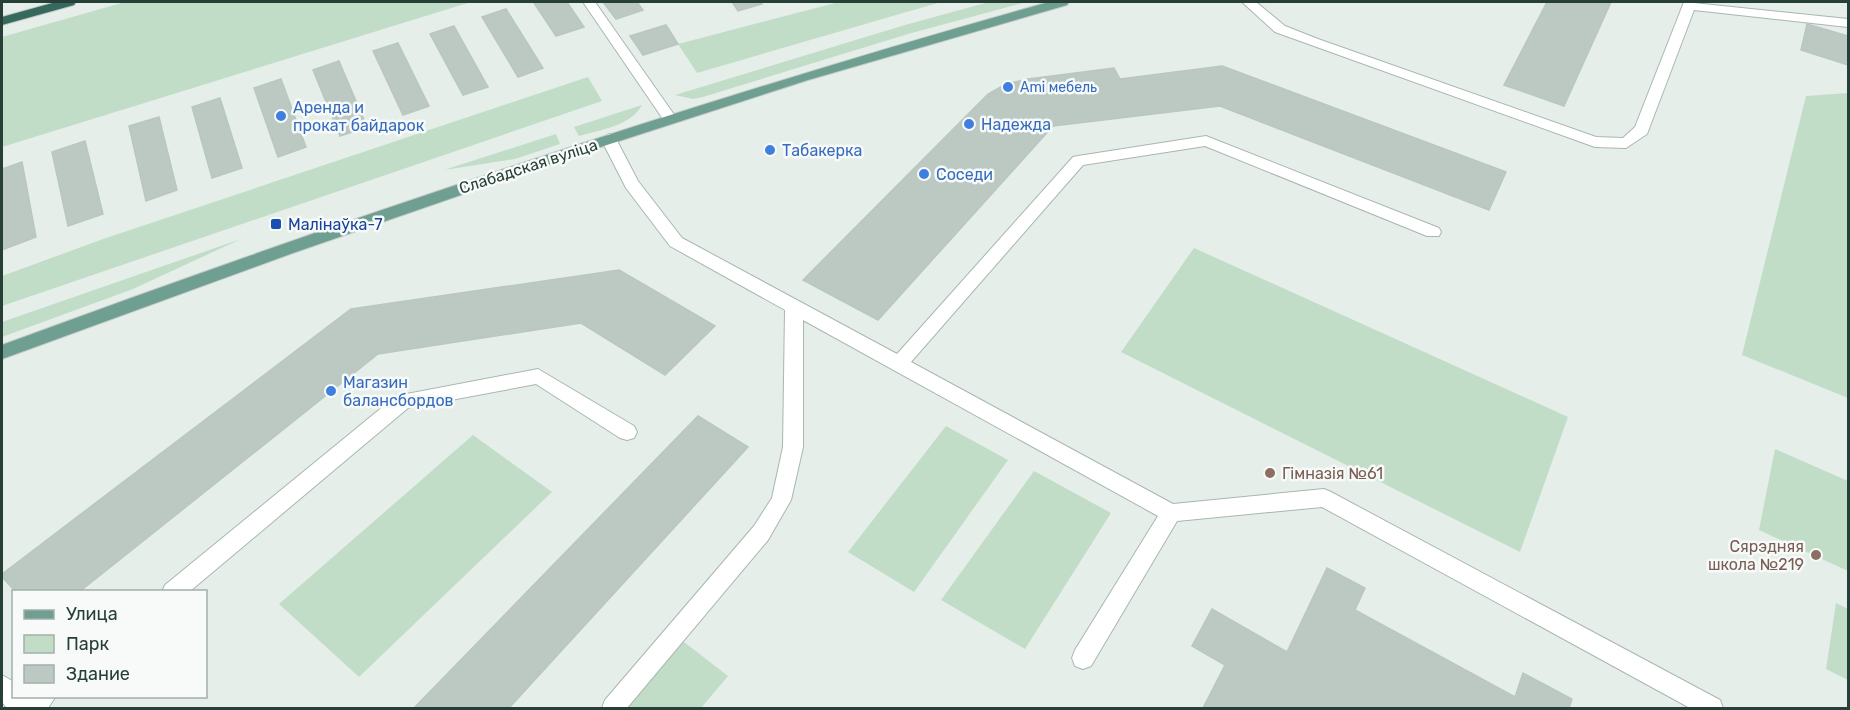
<svg xmlns="http://www.w3.org/2000/svg" width="1850" height="710" font-family="Rubik,sans-serif">
<rect width="100%" height="100%" fill="#e6eeea"/>
<!-- green -->
<g fill="#c1ddc8">
<polygon points="125,2 471,2 2,147 2,37"/>
<polygon points="839,2 941,2 697,73 678,44"/>
<polygon points="989,2 1026,2 908,34 703,97 693,99 675,95 905,25"/>
<polygon points="588,77 602,101 2,306 2,276 106,238"/>
<polygon points="1848,93 1848,398 1742,355 1806,96"/>
<path d="M642 105C631 126 599 130 579 136L574 127Z"/>
<polygon points="556,134 560,144 515,159 444,170"/>
<polygon points="241,239 133,289 2,337 2,322"/>
<polygon points="1194,248 1568,417 1520,552 1121,352"/>
<polygon points="946,426 1008,460 914,592 848,552"/>
<polygon points="473,435 552,492 359,677 279,604"/>
<polygon points="1775,449 1848,481 1848,571 1759,530"/>
<polygon points="1034,471 1111,513 1025,649 941,600"/>
<polygon points="1836,603 1848,609 1848,680 1826,669"/>
<polygon points="671,632 728,676 701,708 603,708"/>
</g>
<!-- building -->
<g fill="#bcc9c3" stroke="#b9c7c1" stroke-width="1.5">
<polygon points="538,2 567,2 584,27 556,36 534,3"/>
<polygon points="603,2 637,2 643,10 616,19"/>
<polygon points="732,2 761,2 762,4 738,11"/>
<polygon points="1547,2 1611,2 1564,106 1504,85"/>
<polygon points="506,9 543,68 518,77 482,17"/>
<polygon points="1807,24 1848,36 1848,65 1801,50"/>
<polygon points="666,25 678,44 643,55 630,36"/>
<polygon points="454,26 488,87 463,95 430,34"/>
<polygon points="398,43 429,106 403,115 373,51"/>
<polygon points="339,61 367,127 340,136 313,70"/>
<polygon points="1222,66 1506,172 1489,210 1220,106 1053,126 878,320 803,280 988,94 1006,84 1028,79 1114,68 1120,79"/>
<polygon points="281,79 306,147 278,157 254,88"/>
<polygon points="220,98 242,168 212,178 192,107"/>
<polygon points="159,117 177,190 146,201 129,126"/>
<polygon points="85,141 103,214 68,226 52,152"/>
<polygon points="22,162 36,237 2,250 2,169"/>
<polygon points="619,270 715,326 665,375 581,323 378,354 79,592 16,592 2,577 2,574 351,309"/>
<polygon points="698,416 748,447 509,708 414,708"/>
<polygon points="1327,568 1365,588 1355,610 1515,697 1523,673 1572,699 1569,708 1203,708 1225,665 1192,646 1212,609 1287,652"/>
</g>
<g fill="none" stroke-linecap="round" stroke-linejoin="round">
<defs>
<g id="minor">
<polygon points="583,2 595,2 675,116 677,119 675,122 665,122"/>
<polygon points="1242,2 1256,2 1285,26 1318,39 1596,137 1623,138 1635,127 1684,2 1848,19 1848,27 1694,10 1647,134 1626,148 1595,147 1275,32"/>
<polygon points="609,134 614,135 638,181 682,238 897,354 1073,157 1078,156 1206,136 1439,228 1441,232 1439,236 1427,236 1205,146 1083,165 911,362 1173,504 1324,489 1331,492 1720,700 1723,708 1690,708 1322,507 1177,521 1091,666 1083,669 1075,666 1072,658 1075,650 1158,516 803,320 803,447 791,500 768,540 627,708 602,708 605,700 754,526 772,498 783,447 785,310 670,246 626,188 601,139"/>
<polygon points="538,369 634,426 637,432 634,438 627,440 620,438 536,384 408,408 189,592 162,592 165,585 396,396"/>
<polygon points="2,675 14,682 14,696 56,696 48,708 7,708 2,702"/>
</g>
<path id="major" d="M1049 2H1069L1067 5 808 80 579 154 293 253 2 359V345C347 218 695 101 1049 2Z"/>
<polygon id="highway" points="56,2 76,2 74,5 2,25 2,17"/>
</defs>
<!-- minor casing -->
<use href="#minor" stroke="#a9b6b1" stroke-width="2"/>
<!-- major casing -->
<use href="#major" stroke="#c2c9c7" stroke-width="2"/>
<!-- highway casing -->
<use href="#highway" stroke="#c2c9c7" stroke-width="2"/>
<!-- minor -->
<use href="#minor" fill="#fff" fill-rule="evenodd"/>
<!-- major -->
<use href="#major" fill="#6f9f91" fill-rule="evenodd"/>
<!-- highway -->
<use href="#highway" fill="#34695c" fill-rule="evenodd"/>
</g>
<!-- markers -->
<g fill="#3f7fe0" stroke="#f7faf8" stroke-width="2">
<circle cx="1008" cy="87" r="6"/>
<circle cx="281" cy="116" r="6"/>
<circle cx="969" cy="124" r="6"/>
<circle cx="770" cy="150" r="6"/>
<circle cx="924" cy="174" r="6"/>
<circle cx="331" cy="391" r="6"/>
</g>
<rect fill="#1a4fb4" stroke="#f7faf8" stroke-width="2" x="270" y="218" width="12" height="12" rx="3"/>
<g fill="#8d6e63" stroke="#f7faf8" stroke-width="2">
<circle cx="1270" cy="473" r="6"/>
<circle cx="1816" cy="555" r="6"/>
</g>
<g text-anchor="middle" stroke-width="5" stroke-linejoin="round" paint-order="stroke">
<!-- far-shop labels -->
<g font-size="14" fill="#366cbe" stroke="#f7faf8" text-anchor="start">
<text x="1020" y="92">Ami мебель</text>
</g>
<!-- shop labels -->
<g font-size="16" fill="#366cbe" stroke="#f7faf8" text-anchor="start">
<text x="293" y="113">Аренда и<tspan x="293" dy="18">прокат байдарок</tspan></text>
<text x="981" y="130">Надежда</text>
<text x="782" y="156">Табакерка</text>
<text x="936" y="180">Соседи</text>
<text x="343" y="388">Магазин<tspan x="343" dy="18">балансбордов</tspan></text>
</g>
<!-- street labels -->
<g font-size="16" fill="#263f37" stroke="#f7faf8">
<text transform="translate(528 166) rotate(-18)" y="6">Слабадская вуліца</text>
</g>
<!-- transit labels -->
<g font-size="16" fill="#164399" stroke="#f7faf8" text-anchor="start">
<text x="288" y="230">Малінаўка-7</text>
</g>
<!-- education labels -->
<g font-size="16" fill="#785e54" stroke="#f7faf8" text-anchor="start">
<text x="1282" y="479">Гімназія №61</text>
<text x="1804" y="552" text-anchor="end">Сярэдняя<tspan x="1804" dy="18">школа №219</tspan></text>
</g>
</g>
<!-- border -->
<rect width="1850" height="710" fill="none" stroke="#263f37" stroke-width="6"/>
<!-- legend -->
<rect x="12" y="590" width="195" height="108" fill="#f7faf8" stroke="#a3afab" stroke-width="1.5"/>
<rect x="24" y="610" width="30" height="9" fill="#6f9f91" stroke="#a3afab" stroke-width="1.5"/>
<text x="66" y="620" font-size="18" fill="#263f37">Улица</text>
<rect x="24" y="635" width="30" height="18" fill="#c1ddc8" stroke="#a3afab" stroke-width="1.5"/>
<text x="66" y="650" font-size="18" fill="#263f37">Парк</text>
<rect x="24" y="665" width="30" height="18" fill="#bcc9c3" stroke="#a3afab" stroke-width="1.5"/>
<text x="66" y="680" font-size="18" fill="#263f37">Здание</text>
</svg>
